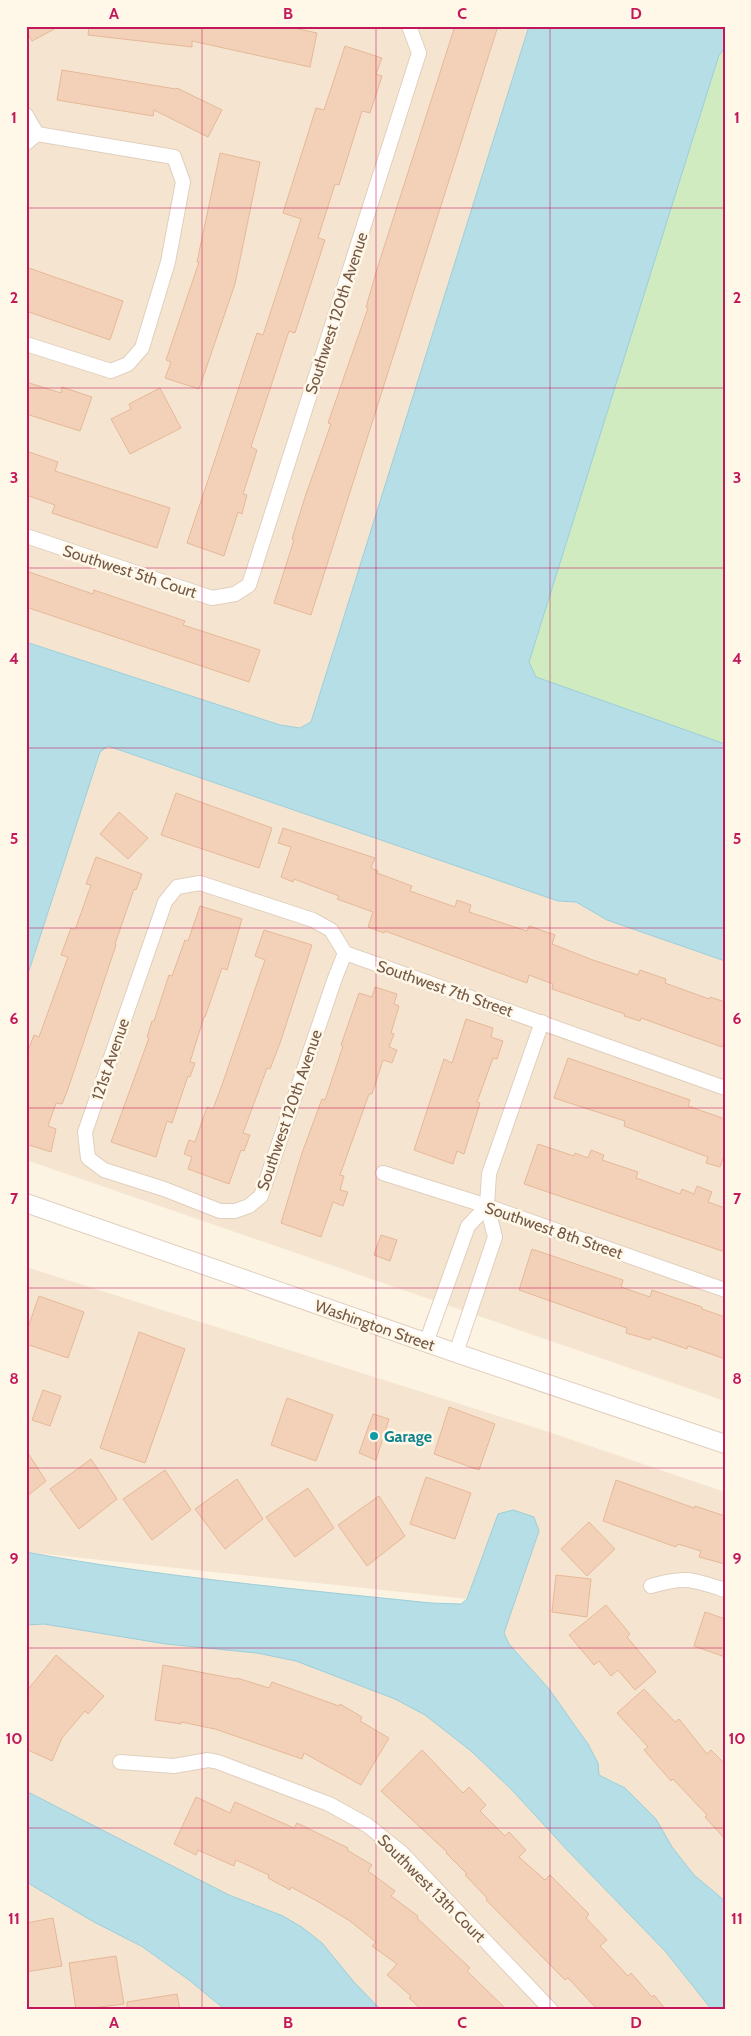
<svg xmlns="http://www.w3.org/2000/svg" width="751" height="2036" font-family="Cabin,sans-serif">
<rect width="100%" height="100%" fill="#fdf3e2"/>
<!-- residential -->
<g fill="#f5e5d0">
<polygon points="26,26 529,26 311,722 300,728 280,725 26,642"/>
<polygon points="108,746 558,901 576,902 607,920 725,961 725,1401 26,1160 26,980 100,752"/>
<polygon points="26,1267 552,1433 725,1492 725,1901 694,1875 672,1847 656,1819 615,1782 598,1775 598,1763 588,1744 576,1726 521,1656 509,1644 503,1633 539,1531 467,1599 26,1552"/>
<polygon points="44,1624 257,1653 296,1661 395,1699 425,1715 471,1751 511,1789 568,1851 665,1951 712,2010 381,2010 283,1916 229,1895 26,1791 26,1625"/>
<polygon points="26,1883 132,1941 189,1980 223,2010 26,2010"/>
</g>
<!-- green -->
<polygon fill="#d0ebc0" points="725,48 725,744 535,677 529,662 719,55"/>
<!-- water -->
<g fill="#b6dee7" stroke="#9bced9">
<polygon points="529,26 725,26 725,48 719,55 529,662 536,677 725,744 725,961 607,920 576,902 558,901 108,746 100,752 26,980 26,642 280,725 300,728 311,722"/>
<path d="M513 1510 534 1517 539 1531 504 1633 509 1644 549 1689 588 1744 598 1763 599 1775 625 1788 656 1819 672 1847 694 1875 725 1901V2010H712L665 1951 568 1851 511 1789 471 1751 425 1715 395 1699 296 1661 257 1653 166 1644 44 1624 26 1625V1552C160 1577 296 1589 431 1603L461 1604 467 1599 498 1514Z"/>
<polygon points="26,1791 229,1895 283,1916 303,1928 322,1943 354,1982 381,2010 225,2010 189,1980 141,1946 94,1922 26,1882"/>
</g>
<!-- building -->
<g fill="#f3d1b8" stroke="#e6b898">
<polygon points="26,26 60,26 32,41 26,31"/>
<polygon points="89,26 285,26 317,33 310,67 192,41 192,47 88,35"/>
<polygon points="455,26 498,26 311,615 274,603 294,540 292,539 305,497 331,424 328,423 368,308 366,307 378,266"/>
<polygon points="345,46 382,58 376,74 382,76 370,113 362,111 339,185 335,184 318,238 325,240 295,333 289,331 251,447 257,450 243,494 247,495 242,514 238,512 224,556 187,543 257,333 263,335 301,219 283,213 316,108 324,110"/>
<polygon points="62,70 176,89 177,88 222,110 208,137 154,110 153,116 57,100"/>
<polygon points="220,153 260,162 235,284 199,389 165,378 171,362 166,360 199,262 197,262"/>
<polygon points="26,267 123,301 110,340 26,311"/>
<polygon points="26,382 61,393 62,387 92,397 80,431 26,414"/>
<polygon points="160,388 181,428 130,454 111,419 131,409 129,404"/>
<polygon points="26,451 58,462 55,471 170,508 157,548 52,513 55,505 26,495"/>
<polygon points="26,571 93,594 94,590 185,621 183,625 260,650 249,682 26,607"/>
<polygon points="176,793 272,828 259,868 161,835"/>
<polygon points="119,812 148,838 128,859 100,834"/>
<polygon points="283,828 375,858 371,868 378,871 377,873 412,886 410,891 455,907 457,900 471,905 469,912 527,931 529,926 555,935 552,944 593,960 638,975 640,970 666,979 665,983 709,999 710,997 725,1002 725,1040 722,1047 641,1018 640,1021 624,1016 625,1014 552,989 553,984 529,975 527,983 385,931 384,933 368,927 373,912 337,899 339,896 294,879 293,882 281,877 291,847 278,843"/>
<polygon points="96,857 142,874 136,890 134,889 115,944 116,945 68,1089 62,1104 56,1103 48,1126 56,1129 51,1152 26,1144 26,1056 34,1035 39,1037 68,957 61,955 71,928 75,930 91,885 86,884"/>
<polygon points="200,906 242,919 227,970 222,968 205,1017 204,1017 190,1062 195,1063 190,1077 188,1076 172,1123 167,1121 156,1157 111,1142 149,1038 147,1037 152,1021 154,1021 169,975 172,976 185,940 188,941"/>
<polygon points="264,930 312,945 280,1043 270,1069 267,1068 243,1133 250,1135 244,1151 241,1150 229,1184 188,1169 192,1157 184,1154 189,1140 195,1142 207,1107 213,1109 222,1085 265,960 255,956"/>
<polygon points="375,987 397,994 394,1004 399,1006 391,1033 394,1034 389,1047 397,1050 392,1063 383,1060 372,1094 369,1094 340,1175 344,1176 340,1190 348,1192 343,1206 333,1202 321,1237 281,1223 302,1153 322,1099 325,1100 343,1046 341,1045 359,993 372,997"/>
<polygon points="466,1019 493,1028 491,1037 503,1041 497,1059 493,1058 477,1102 480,1103 464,1154 457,1151 453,1164 414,1150 444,1059 452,1063"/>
<polygon points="568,1058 690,1100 688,1106 725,1119 725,1152 720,1167 706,1163 708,1157 624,1126 625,1121 554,1098"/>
<polygon points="538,1144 574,1156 575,1153 588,1158 591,1150 604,1155 602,1160 638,1172 636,1178 680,1194 682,1189 694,1194 697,1186 712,1192 708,1202 725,1208 725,1252 524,1184"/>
<polygon points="381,1235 397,1240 390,1261 374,1255"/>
<polygon points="532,1249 623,1280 621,1287 650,1297 652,1290 702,1307 702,1309 725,1317 725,1359 688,1346 687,1349 652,1337 650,1340 626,1333 627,1328 519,1290"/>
<polygon points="39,1296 84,1312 68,1358 26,1344 26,1333"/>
<polygon points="139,1332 185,1349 145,1463 100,1448"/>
<polygon points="43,1390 61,1396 50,1426 32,1420"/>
<polygon points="287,1398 333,1415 316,1461 271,1445"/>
<polygon points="449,1407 495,1424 479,1470 434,1454"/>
<polygon points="373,1414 389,1419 376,1460 359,1453"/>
<polygon points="26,1450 46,1481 26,1497"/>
<polygon points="91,1459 117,1499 79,1529 50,1489"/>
<polygon points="165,1470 191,1510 152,1540 123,1499"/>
<polygon points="426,1477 471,1493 455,1539 410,1524"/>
<polygon points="237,1479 263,1519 225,1549 195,1509"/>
<polygon points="616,1480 694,1508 695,1506 725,1516 725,1564 699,1557 701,1551 678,1544 676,1547 603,1521"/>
<polygon points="308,1488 334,1528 295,1557 266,1517"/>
<polygon points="379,1496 405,1536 367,1566 338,1525"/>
<polygon points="589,1522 615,1549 587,1576 561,1549"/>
<polygon points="556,1575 591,1579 587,1617 552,1612"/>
<polygon points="606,1605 630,1634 627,1637 656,1672 635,1690 618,1670 611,1676 599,1661 594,1665 569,1635"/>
<polygon points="705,1612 725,1619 725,1657 694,1646"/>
<polygon points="56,1655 104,1696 88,1714 85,1711 62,1738 52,1761 26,1749 26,1692"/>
<polygon points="163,1665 236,1679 237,1678 269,1688 272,1682 339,1706 340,1704 362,1717 360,1721 389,1738 361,1785 304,1753 302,1759 215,1729 181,1722 181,1724 155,1720"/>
<polygon points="644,1689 675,1722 679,1719 707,1754 711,1750 725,1764 725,1839 705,1817 707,1815 673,1779 671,1781 644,1750 648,1747 617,1713"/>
<polygon points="422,1750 463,1793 469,1787 486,1805 480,1811 505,1836 509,1832 526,1850 519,1857 545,1880 550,1875 589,1914 586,1918 607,1940 600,1946 628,1976 631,1973 652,1997 654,1995 666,2010 598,2010 568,1978 565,1980 486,1900 487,1898 465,1875 467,1874 446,1853 447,1852 381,1791"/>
<polygon points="196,1797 230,1813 235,1802 294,1828 297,1823 348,1848 347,1850 372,1865 368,1871 395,1891 391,1896 418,1916 417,1918 470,1968 467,1971 507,2010 422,2010 409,1998 411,1996 387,1975 397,1964 372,1946 376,1942 350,1921 317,1901 291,1887 290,1890 268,1878 269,1875 236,1860 234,1866 198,1850 196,1855 174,1844"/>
<polygon points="53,1918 62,1966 26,1972 26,1923"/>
<polygon points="116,1956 124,2004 76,2010 69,1963"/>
<polygon points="177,1994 180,2010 127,2010 127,2002"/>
</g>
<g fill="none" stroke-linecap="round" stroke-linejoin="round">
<defs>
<g id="minor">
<polyline points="26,115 37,134 26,143"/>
<polyline points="26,344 111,371 128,364 142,348 168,262 183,182 174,157 37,134"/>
<polyline points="26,536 212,598 235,594 249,585 419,53 409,26"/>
<polyline points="345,953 335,978 261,1196 249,1206 235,1211 220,1211 164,1189 104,1170 88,1158 85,1132 165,902 177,887 200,883 313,920 331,930 345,953 725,1088"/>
<polyline points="383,1173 487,1206 725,1290"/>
<polyline points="426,1343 468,1226 487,1206"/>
<polyline points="456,1353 495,1237 487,1206 489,1174 542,1022"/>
<path d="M651 1586C685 1576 691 1579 725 1590"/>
<polyline points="120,1762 174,1766 208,1760 218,1762 329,1804 367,1825 402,1853 551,2010"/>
</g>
<polyline id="tertiary" points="26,1203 456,1353 725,1444"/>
</defs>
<!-- minor casing -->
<use href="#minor" stroke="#e1cfbd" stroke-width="16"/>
<!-- tertiary casing -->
<use href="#tertiary" stroke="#e1cfbd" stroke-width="20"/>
<!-- minor -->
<use href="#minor" stroke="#fff" stroke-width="14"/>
<!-- tertiary -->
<use href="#tertiary" stroke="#fff" stroke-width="18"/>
</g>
<!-- grid -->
<path fill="none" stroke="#c2185b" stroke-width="1" stroke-opacity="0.55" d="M202 26V2010M376 26V2010M550 26V2010M26 208H725M26 388H725M26 568H725M26 748H725M26 928H725M26 1108H725M26 1288H725M26 1468H725M26 1648H725M26 1828H725"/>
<!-- markers -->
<circle fill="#0f9aa8" stroke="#fff7e8" stroke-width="2" cx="374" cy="1436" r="5"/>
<g text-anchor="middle" stroke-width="5" stroke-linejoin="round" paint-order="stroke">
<!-- street labels -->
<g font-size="16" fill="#755947" stroke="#fff7e8">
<text transform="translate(336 313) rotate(-72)" y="6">Southwest 120th Avenue</text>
<text transform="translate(130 571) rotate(18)" y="6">Southwest 5th Court</text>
<text transform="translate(445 988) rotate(19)" y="6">Southwest 7th Street</text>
<text transform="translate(110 1059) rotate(-71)" y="6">121st Avenue</text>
<text transform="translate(289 1110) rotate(-71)" y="6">Southwest 120th Avenue</text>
<text transform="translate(554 1230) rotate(19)" y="6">Southwest 8th Street</text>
<text transform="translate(375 1325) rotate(19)" y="6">Washington Street</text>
<text transform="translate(432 1888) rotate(45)" y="6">Southwest 13th Court</text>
</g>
<!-- culture labels -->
<g font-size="16" font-weight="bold" fill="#0d838f" stroke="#fff7e8" text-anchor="start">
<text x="384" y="1442">Garage</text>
</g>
</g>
<!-- border -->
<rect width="751" height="2036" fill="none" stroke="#fff7e8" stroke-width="55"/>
<rect x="28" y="28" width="696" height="1980" fill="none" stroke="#c2185b" stroke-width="2"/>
<g font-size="16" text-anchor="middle" font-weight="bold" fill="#c2185b">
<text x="114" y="19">A</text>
<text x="288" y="19">B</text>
<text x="462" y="19">C</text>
<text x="636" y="19">D</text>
<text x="14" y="123">1</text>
<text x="737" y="123">1</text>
<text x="14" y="303">2</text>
<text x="737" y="303">2</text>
<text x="14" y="483">3</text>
<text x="737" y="483">3</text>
<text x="14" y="664">4</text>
<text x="737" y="664">4</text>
<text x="14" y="844">5</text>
<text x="737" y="844">5</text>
<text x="14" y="1024">6</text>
<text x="737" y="1024">6</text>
<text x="14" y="1204">7</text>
<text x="737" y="1204">7</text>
<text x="14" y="1384">8</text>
<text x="737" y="1384">8</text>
<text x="14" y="1564">9</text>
<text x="737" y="1564">9</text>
<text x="14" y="1744">10</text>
<text x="737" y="1744">10</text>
<text x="14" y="1924">11</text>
<text x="737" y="1924">11</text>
<text x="114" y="2028">A</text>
<text x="288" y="2028">B</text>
<text x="462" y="2028">C</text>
<text x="636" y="2028">D</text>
</g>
</svg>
